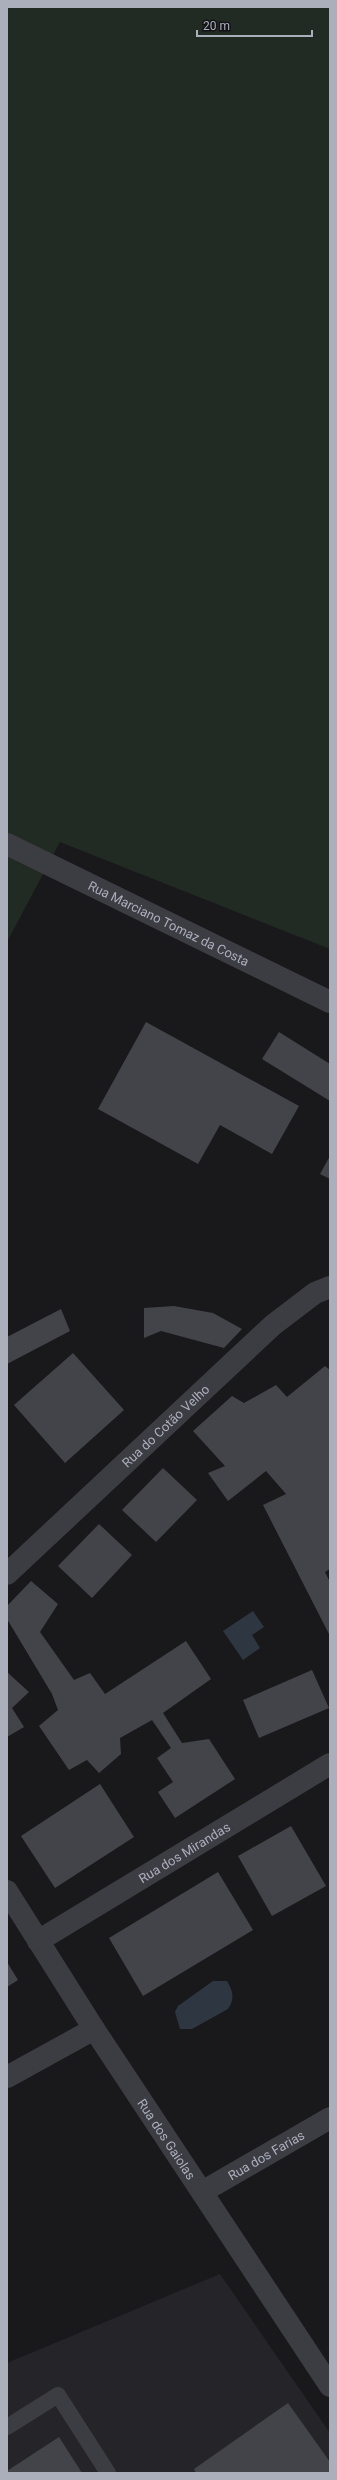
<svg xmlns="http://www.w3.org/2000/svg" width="337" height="2480" font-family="Roboto,sans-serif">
<rect width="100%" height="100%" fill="#19191c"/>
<!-- built -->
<polygon fill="#252529" points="220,2274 330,2433 330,2473 7,2473 7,2363"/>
<!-- green -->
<polygon fill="#212a23" points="7,7 330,7 330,949 60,842 7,942"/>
<!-- water -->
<g fill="#2e3741">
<polygon points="253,1611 264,1627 252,1635 260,1648 243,1660 223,1631"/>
<path d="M213 1981H227C233 1991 235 1999 228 2009L192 2029H180L175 2012 178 2006Z"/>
</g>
<!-- building -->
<g fill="#434449">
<polygon points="146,1022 299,1106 272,1154 220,1125 198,1164 98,1109"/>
<polygon points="279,1032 330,1064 330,1101 262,1059"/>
<polygon points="330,1156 330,1179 320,1174"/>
<polygon points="174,1306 213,1313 242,1329 224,1348 161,1331 144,1338 144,1308"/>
<polygon points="61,1309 70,1331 7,1364 7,1337"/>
<polygon points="73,1353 124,1410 65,1463 14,1405"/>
<polygon points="325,1366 330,1370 330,1569 325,1572 330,1582 330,1636 263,1505 286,1494 266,1471 228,1501 208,1473 225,1466 193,1431 232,1396 244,1403 276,1385 287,1397"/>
<polygon points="163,1468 197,1500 156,1542 122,1510"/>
<polygon points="99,1524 132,1555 92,1598 58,1566"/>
<polygon points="31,1581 58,1604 40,1632 74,1680 90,1673 105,1694 186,1641 211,1679 163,1713 182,1743 209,1739 235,1779 175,1818 158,1792 173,1782 157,1758 171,1748 152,1720 120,1738 121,1754 99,1773 87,1760 69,1770 39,1726 58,1710 52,1694 7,1619 7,1606"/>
<polygon points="312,1670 329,1708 259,1738 243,1700"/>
<polygon points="7,1672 29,1692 12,1708 24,1727 7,1737"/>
<polygon points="100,1784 134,1837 55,1888 21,1836"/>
<polygon points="291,1826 326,1886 272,1916 238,1856"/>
<polygon points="218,1872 253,1930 143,1996 109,1938"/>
<polygon points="7,1962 18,1980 7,1987"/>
<polygon points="288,2403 330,2462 330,2473 196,2473 194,2469"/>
<polygon points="59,2437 82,2473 7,2473 7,2471"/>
</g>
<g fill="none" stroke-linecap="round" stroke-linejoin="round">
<!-- service -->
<polyline stroke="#3c3c43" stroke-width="16" points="7,2427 58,2395 108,2473"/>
<!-- minor -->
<g stroke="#3c3c43" stroke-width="22">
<path id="s1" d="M7 844 330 1002"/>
<path id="s2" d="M7 1574 273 1325 315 1293 330 1287"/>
<path id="s3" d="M7 1891 94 2029 330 2386"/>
<path id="s4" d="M38 1941 330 1764"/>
<polyline points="7,2077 94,2029"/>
<path id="s5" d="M202 2192 330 2118"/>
</g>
</g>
<g text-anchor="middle" stroke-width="3" stroke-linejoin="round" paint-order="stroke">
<!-- street labels -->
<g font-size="13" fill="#abafbc" stroke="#141417">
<text dy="5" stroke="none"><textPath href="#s1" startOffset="180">Rua Marciano Tomaz da Costa</textPath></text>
<text dy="5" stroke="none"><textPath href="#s2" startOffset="217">Rua do Cotão Velho</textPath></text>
<text dy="5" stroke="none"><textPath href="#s4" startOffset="171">Rua dos Mirandas</textPath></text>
<text dy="5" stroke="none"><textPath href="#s3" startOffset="295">Rua dos Gaiolas</textPath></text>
<text dy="5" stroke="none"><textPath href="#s5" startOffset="74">Rua dos Farias</textPath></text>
</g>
</g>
<!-- border -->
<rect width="337" height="2480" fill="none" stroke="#abafbc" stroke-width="16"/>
<!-- scale -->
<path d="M197 30v6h115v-6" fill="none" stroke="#abafbc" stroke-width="2"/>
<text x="203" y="30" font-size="12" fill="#abafbc" stroke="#141417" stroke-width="3" paint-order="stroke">20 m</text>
</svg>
